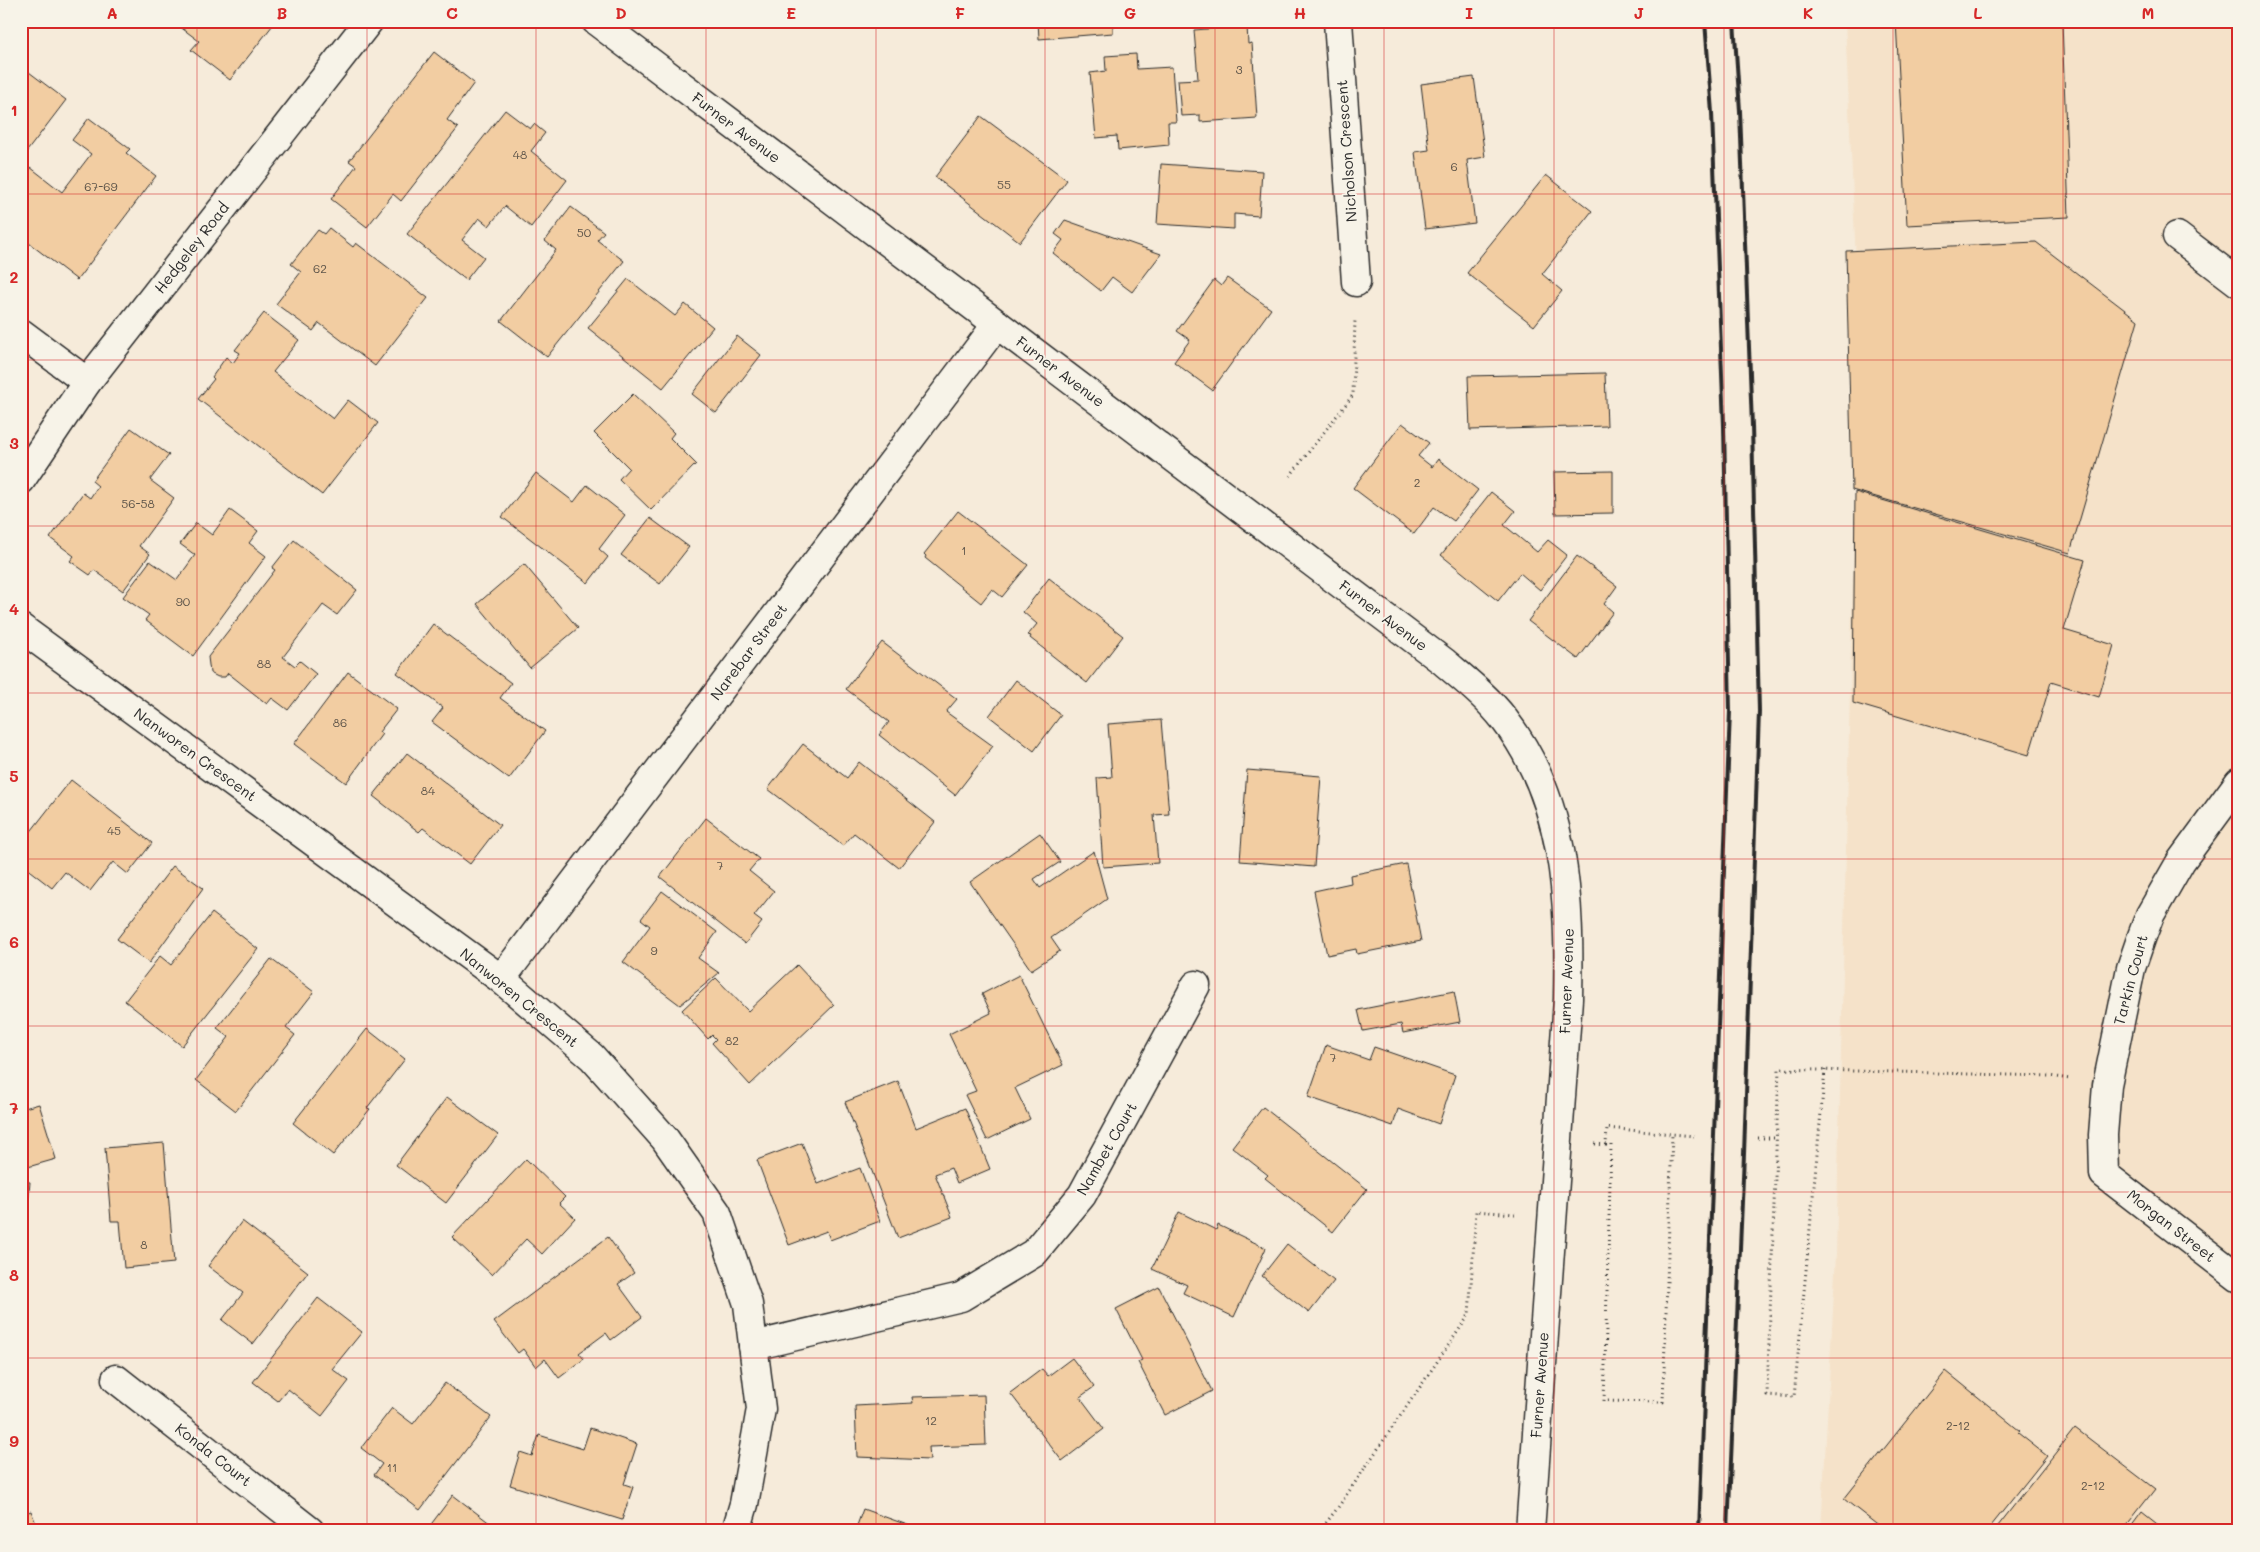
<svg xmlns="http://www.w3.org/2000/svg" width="2260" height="1552" font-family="Mali,sans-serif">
<rect width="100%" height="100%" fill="#f6ebda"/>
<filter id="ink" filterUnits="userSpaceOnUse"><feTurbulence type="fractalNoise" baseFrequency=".02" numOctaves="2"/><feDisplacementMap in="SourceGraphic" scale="10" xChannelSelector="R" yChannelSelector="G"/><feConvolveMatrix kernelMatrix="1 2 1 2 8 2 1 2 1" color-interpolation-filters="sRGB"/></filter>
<g filter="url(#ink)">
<!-- built -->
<polygon fill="#f5e2c9" points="1845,21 2239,21 2239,1531 1821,1531 1836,1254 1859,328"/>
<!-- building -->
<g fill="#f2cda2" stroke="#2b2b2b">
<polygon points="183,21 276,21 230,80 191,50 199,41 179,26"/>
<polygon points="1038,21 1113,21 1113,33 1039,39"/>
<polygon points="1896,21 2062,21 2069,217 1907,225"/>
<polygon points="1247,26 1248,44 1252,43 1257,118 1200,122 1200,115 1181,116 1178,80 1198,79 1194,30"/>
<polygon points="434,52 474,83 447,120 458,128 401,201 393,194 367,227 331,199 356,166 349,161"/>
<polygon points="1136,54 1137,69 1172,67 1176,122 1168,122 1169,145 1118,150 1117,136 1096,138 1090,73 1106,71 1105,56"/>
<polygon points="21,66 66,100 21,159"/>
<polygon points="1474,77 1485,157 1467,160 1475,223 1425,229 1415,152 1429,150 1421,84"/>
<polygon points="505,110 530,129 534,124 545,133 531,151 567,180 531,227 505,206 489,226 479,218 462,240 484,257 466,280 407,234"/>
<polygon points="981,116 1067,180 1020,242 935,177"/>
<polygon points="89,118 130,149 126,153 156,176 77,280 21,237 25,230 21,227 21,178 30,167 62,192 91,154 72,140"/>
<polygon points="1161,164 1262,171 1259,216 1234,214 1234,229 1157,224"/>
<polygon points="1546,175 1592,211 1542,274 1562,291 1534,326 1467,273"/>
<polygon points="571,207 604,232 597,240 624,261 547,357 501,321 556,250 545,241"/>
<polygon points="1065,220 1161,254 1132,292 1112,277 1101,291 1053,253 1063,240 1055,234"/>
<polygon points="329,228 353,247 356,243 428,298 375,366 319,323 313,331 276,304 301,272 291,264 318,230 324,234"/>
<polygon points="2036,242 2138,320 2070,553 1852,490 1846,251"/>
<polygon points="1227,278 1271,309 1212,390 1174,362 1190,340 1177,331 1214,280 1221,286"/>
<polygon points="628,279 675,316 685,304 713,327 663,388 588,328"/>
<polygon points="264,313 299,340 273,372 333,419 348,400 378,423 322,495 198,399 214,379 212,377 226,357 233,363 240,353 235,350"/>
<polygon points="737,336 761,355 716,413 692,394"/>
<polygon points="1605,373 1607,426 1470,430 1468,376"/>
<polygon points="633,394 674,433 670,438 696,464 651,510 619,479 629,468 594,433"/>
<polygon points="1402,423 1429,443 1418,456 1432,467 1438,459 1478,490 1454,521 1434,507 1414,534 1353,488"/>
<polygon points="131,428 169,455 150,480 174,498 139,546 150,554 123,591 94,570 90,575 70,561 74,556 50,538 83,493 90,498 98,486 92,481"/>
<polygon points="1613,471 1613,513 1555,514 1554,472"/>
<polygon points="536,473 574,502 587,485 625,515 599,549 608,557 588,583 502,517"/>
<polygon points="1491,492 1515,511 1504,525 1537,552 1548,540 1567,555 1540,590 1520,573 1498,601 1441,555"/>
<polygon points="1855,492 2085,560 2064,630 2114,645 2099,697 2051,682 2029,755 1853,703"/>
<polygon points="230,510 258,531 249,543 266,556 193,656 145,620 149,615 123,597 150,561 177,580 195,555 180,544 196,523 212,535"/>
<polygon points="958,511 1028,565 1002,597 992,589 981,603 925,558 926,556 924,554"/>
<polygon points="650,518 689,547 660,584 621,555"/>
<polygon points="294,540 357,590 337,615 323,605 283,657 295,666 300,661 316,674 288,710 272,698 267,704 228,673 225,677 218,677 210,673 208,657 275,570 272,568"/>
<polygon points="1577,556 1617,586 1604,604 1613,612 1578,659 1528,621"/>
<polygon points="524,564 578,628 530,668 477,604"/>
<polygon points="1049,578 1123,636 1087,683 1030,638 1031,636 1028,635 1037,624 1023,612"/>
<polygon points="433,624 511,683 500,698 545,731 509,779 432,722 443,708 397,673"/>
<polygon points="882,642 957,699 946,712 993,746 955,795 879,735 889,722 846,689"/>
<polygon points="348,672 397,709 379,732 382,734 346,783 294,744"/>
<polygon points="1016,680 1061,715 1034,751 989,716"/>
<polygon points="1161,720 1169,814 1154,815 1158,863 1103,867 1097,778 1112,777 1108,724"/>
<polygon points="803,744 847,778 859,762 935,822 899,868 854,833 843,846 768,789"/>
<polygon points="407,753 500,825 470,864 423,828 419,832 373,796"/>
<polygon points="1247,770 1321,776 1314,867 1240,861"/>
<polygon points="71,780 152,843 128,874 113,862 90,891 65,872 52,888 21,864 21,844"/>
<polygon points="706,818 759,859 749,871 774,891 754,916 762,922 745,944 660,877"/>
<polygon points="1040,833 1060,862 1034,879 1040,888 1094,851 1107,899 1051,938 1060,951 1031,970 970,882"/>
<polygon points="1406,864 1421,941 1357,954 1356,949 1327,955 1314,891 1351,883 1350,875"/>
<polygon points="173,866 203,888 149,963 117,939"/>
<polygon points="662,891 717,932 698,958 719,973 680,1005 623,962 650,926 641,919"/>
<polygon points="212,913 258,949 182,1046 125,1001 160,956 171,965"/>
<polygon points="271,959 314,992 286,1028 295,1035 236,1111 196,1080 229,1037 217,1028"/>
<polygon points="797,965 834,1005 750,1085 712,1043 716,1039 712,1035 708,1039 682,1010 716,978 748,1011"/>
<polygon points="1019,975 1063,1065 1015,1088 1030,1119 987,1140 965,1095 976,1091 949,1034 991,1013 982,994"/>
<polygon points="1454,991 1460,1022 1403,1033 1401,1024 1363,1031 1358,1010"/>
<polygon points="367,1029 405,1059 367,1108 370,1109 333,1155 293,1123"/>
<polygon points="1326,1045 1369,1060 1374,1047 1455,1075 1439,1124 1398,1109 1393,1126 1308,1097"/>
<polygon points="898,1081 916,1128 965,1108 990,1169 957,1183 951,1168 935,1174 952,1217 898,1238 845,1102"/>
<polygon points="447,1097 498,1135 446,1203 396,1165"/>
<polygon points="39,1104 56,1159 21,1169 21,1109"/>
<polygon points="1263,1107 1367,1189 1333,1232 1265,1178 1268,1175 1232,1147"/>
<polygon points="164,1143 174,1263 124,1268 120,1221 111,1221 105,1148"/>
<polygon points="802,1143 818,1184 860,1168 880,1221 830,1240 827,1231 789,1245 757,1160"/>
<polygon points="526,1159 565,1197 559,1203 575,1218 542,1254 526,1239 492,1275 452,1237"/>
<polygon points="21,1181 30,1182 25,1237 21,1237"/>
<polygon points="1179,1212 1216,1230 1218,1225 1266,1248 1234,1317 1183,1293 1187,1285 1152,1269"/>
<polygon points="242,1221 308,1272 253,1344 222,1320 243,1293 208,1266"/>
<polygon points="608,1237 634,1273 618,1284 642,1317 611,1340 606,1333 579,1353 584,1359 559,1378 545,1359 536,1367 523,1349 518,1353 494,1322"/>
<polygon points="1287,1244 1334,1281 1309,1313 1262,1276"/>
<polygon points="1159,1287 1212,1391 1165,1415 1138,1362 1142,1360 1116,1309"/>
<polygon points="318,1298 362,1332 332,1369 349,1381 322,1416 288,1389 278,1401 253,1382"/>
<polygon points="1072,1358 1094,1387 1080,1397 1104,1429 1062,1461 1010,1393 1042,1369 1048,1376"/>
<polygon points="1946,1371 2020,1431 2018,1433 2047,1456 1987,1531 1885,1531 1844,1499"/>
<polygon points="445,1383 491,1417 420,1510 374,1475 382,1464 361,1448 392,1408 413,1424"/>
<polygon points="984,1395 986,1445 929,1447 930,1460 857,1457 855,1406 913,1403 912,1397"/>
<polygon points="590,1428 637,1444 624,1484 633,1487 622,1520 510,1485 520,1452 532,1456 539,1435 583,1449"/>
<polygon points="2075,1428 2155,1489 2122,1531 1994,1531"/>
<polygon points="453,1495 491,1524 486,1531 426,1531"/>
<polygon points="863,1509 924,1531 855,1531"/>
<polygon points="31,1511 39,1531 21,1531 21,1515"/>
<polygon points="2142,1512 2166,1531 2128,1531"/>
</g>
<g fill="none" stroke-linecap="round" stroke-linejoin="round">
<defs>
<g id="minor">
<polyline points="1338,21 1356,282"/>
<polyline points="2177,236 2239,283"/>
<polyline points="21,333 87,382"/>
<polyline points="21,480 87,382 369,21"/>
<polyline points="21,628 501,979 592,1057 665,1139 717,1213 748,1304 761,1409 744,1504 736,1531"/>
<polyline points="2239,782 2181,861 2150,915 2142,936 2131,968 2107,1085 2103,1135 2104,1174 2239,1278"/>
<polyline points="501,979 997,324"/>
<polyline points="753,1346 961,1297 1034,1253 1082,1195 1196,985"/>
<polyline points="116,1379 310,1531"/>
</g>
<path id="tertiary" d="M596 21 1444 662C1465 680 1487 697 1504 719 1567 801 1570 900 1568 999L1530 1531"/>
</defs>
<!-- minor casing -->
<use href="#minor" stroke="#2b2b2b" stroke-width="31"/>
<!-- tertiary casing -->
<use href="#tertiary" stroke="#2b2b2b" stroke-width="31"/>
<!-- path -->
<g stroke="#2b2b2b" stroke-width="3" stroke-dasharray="1 4" stroke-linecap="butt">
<polyline points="1290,476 1353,395 1355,318"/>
<polyline points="1825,1070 1794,1397 1767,1395 1779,1069 2049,1076 2070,1079"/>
<polyline points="1758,1138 1776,1138"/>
<polyline points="1595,1144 1606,1145 1607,1128 1694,1136"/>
<polyline points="1606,1145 1611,1145 1604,1401 1663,1402 1672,1134"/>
<polyline points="1320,1531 1339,1506 1469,1315 1476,1211 1515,1214"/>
</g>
<!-- minor -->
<use href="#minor" stroke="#f7f3e8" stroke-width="28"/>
<!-- tertiary -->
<use href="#tertiary" stroke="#f7f3e8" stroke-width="28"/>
<!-- rail -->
<g stroke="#2b2b2b" stroke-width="4">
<polyline points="1699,1531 1730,711 1724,426 1712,113 1705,21"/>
<polyline points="1728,1531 1744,1154 1759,711 1752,426 1740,111 1734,21"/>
</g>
</g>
</g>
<!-- grid -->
<path fill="none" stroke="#d62828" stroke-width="1" stroke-opacity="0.55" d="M197 21V1531M367 21V1531M536 21V1531M706 21V1531M876 21V1531M1045 21V1531M1215 21V1531M1384 21V1531M1554 21V1531M1724 21V1531M1893 21V1531M2063 21V1531M21 194H2239M21 360H2239M21 526H2239M21 693H2239M21 859H2239M21 1026H2239M21 1192H2239M21 1358H2239"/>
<g text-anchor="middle" stroke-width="4" stroke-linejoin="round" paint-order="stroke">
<!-- number labels -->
<g font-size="12" fill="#5d5449">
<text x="1239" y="74">3</text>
<text x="520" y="159">48</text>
<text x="1454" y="171">6</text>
<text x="1004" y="189">55</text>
<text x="101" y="191">67-69</text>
<text x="584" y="237">50</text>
<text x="320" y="273">62</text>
<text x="1417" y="487">2</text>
<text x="138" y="508">56-58</text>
<text x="964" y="555">1</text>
<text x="183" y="606">90</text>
<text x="264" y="668">88</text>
<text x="340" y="727">86</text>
<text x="428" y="795">84</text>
<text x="114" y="835">45</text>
<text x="720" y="870">7</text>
<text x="654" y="955">9</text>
<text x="732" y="1045">82</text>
<text x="1333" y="1062">7</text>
<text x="144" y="1249">8</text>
<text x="931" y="1425">12</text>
<text x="1958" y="1430">2-12</text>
<text x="392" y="1472">11</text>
<text x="2093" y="1490">2-12</text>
</g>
<!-- street labels -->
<g font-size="15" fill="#2b2b2b" stroke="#f7f3e8">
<text transform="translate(736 128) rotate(37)" y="5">Furner Avenue</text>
<text transform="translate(1347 151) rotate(-94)" y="5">Nicholson Crescent</text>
<text transform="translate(192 248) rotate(-52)" y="5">Hedgeley Road</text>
<text transform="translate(1060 372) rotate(37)" y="5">Furner Avenue</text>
<text transform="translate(1383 616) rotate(37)" y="5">Furner Avenue</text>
<text transform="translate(749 652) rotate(-53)" y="5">Narebar Street</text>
<text transform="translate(195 755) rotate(36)" y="5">Nanworen Crescent</text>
<text transform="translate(2131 980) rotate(-75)" y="5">Tarkin Court</text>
<text transform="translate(1567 981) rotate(-88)" y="5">Furner Avenue</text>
<text transform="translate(519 998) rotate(39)" y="5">Nanworen Crescent</text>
<text transform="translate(1107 1149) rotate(-60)" y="5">Nambet Court</text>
<text transform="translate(2171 1226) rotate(38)" y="5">Morgan Street</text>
<text transform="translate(1540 1385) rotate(-86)" y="5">Furner Avenue</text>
<text transform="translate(213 1455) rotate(38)" y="5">Konda Court</text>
</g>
</g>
<!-- margin -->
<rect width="2260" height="1552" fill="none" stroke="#f7f3e8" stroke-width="55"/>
<rect x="28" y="28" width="2204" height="1496" fill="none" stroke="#d62828" stroke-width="2"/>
<g font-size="16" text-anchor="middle" font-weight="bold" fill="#d62828">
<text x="112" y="19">A</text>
<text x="282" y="19">B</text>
<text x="452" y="19">C</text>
<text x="621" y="19">D</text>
<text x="791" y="19">E</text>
<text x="960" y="19">F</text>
<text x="1130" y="19">G</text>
<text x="1300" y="19">H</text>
<text x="1469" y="19">I</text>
<text x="1639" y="19">J</text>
<text x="1808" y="19">K</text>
<text x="1978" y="19">L</text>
<text x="2148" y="19">M</text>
<text x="14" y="116">1</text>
<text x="14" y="283">2</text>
<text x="14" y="449">3</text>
<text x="14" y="615">4</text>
<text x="14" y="782">5</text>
<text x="14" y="948">6</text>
<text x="14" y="1114">7</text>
<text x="14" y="1281">8</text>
<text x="14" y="1447">9</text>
</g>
</svg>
